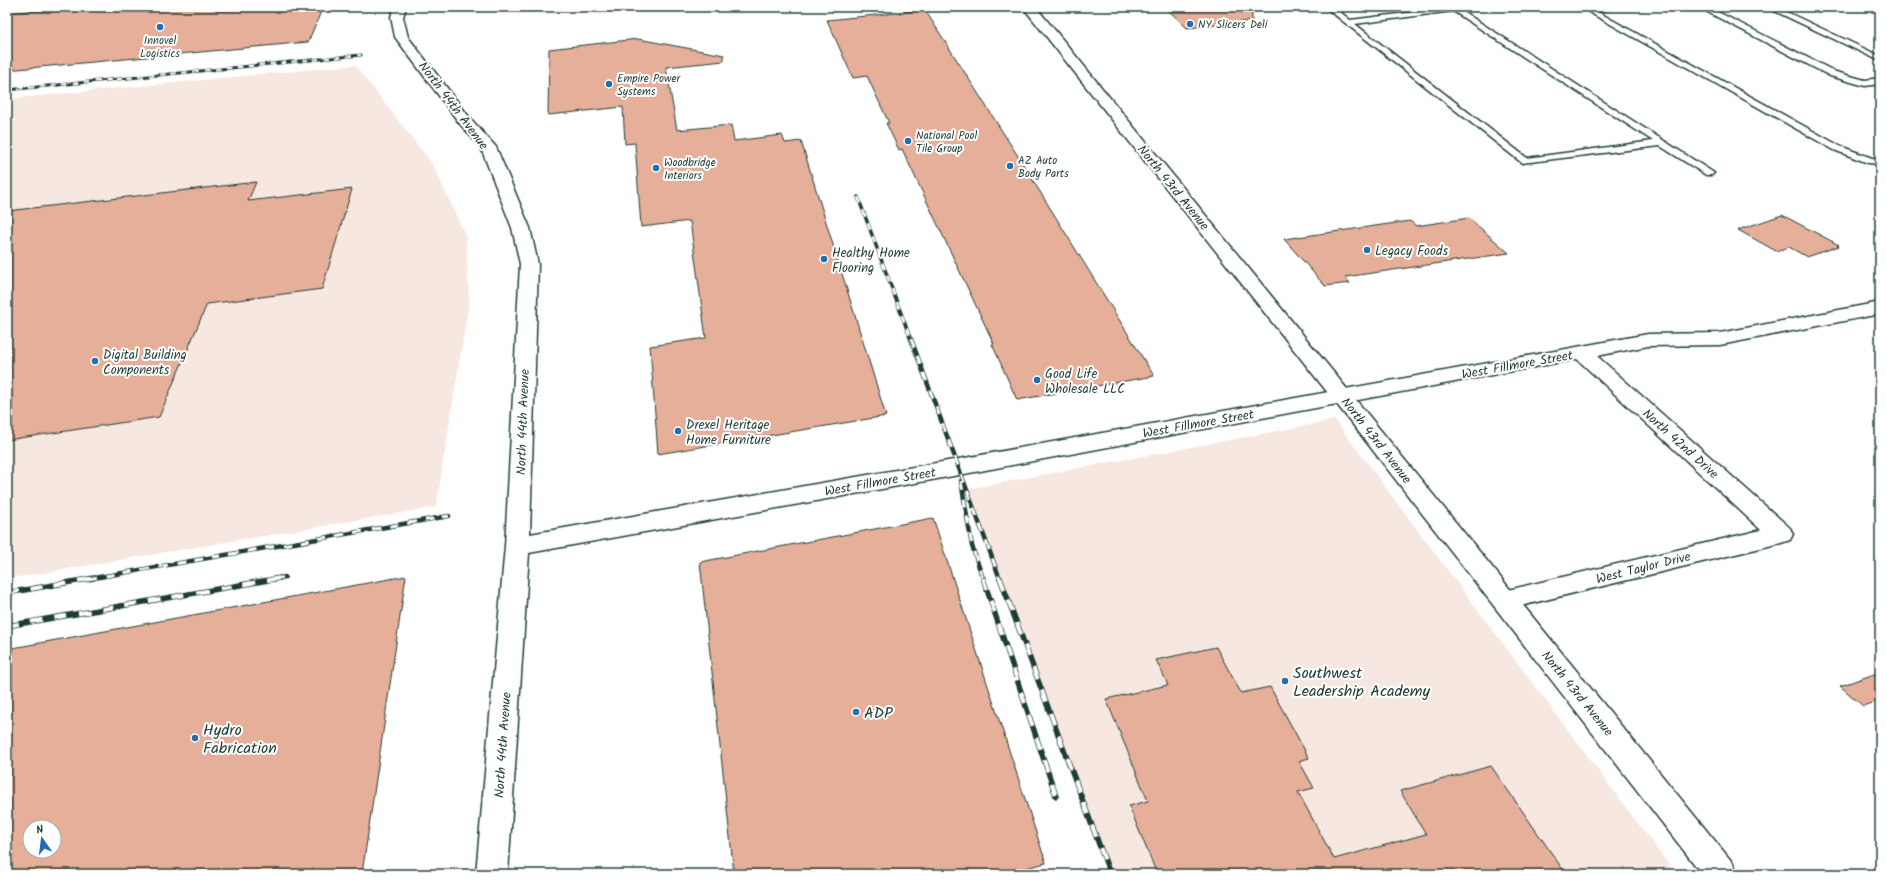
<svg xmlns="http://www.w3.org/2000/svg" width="1887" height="881" font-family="Kalam,sans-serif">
<rect width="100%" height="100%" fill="#fff"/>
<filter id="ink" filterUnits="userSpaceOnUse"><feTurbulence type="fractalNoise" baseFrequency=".025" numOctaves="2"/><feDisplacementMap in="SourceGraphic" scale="8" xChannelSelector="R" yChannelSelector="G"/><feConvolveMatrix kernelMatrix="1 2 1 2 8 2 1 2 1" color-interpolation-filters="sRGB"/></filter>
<g filter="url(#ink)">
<!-- built -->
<g fill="#f7e7e1">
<polygon points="355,65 433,165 466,237 469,302 436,507 7,579 7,99"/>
<polygon points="1335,420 1676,874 1110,874 967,489"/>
</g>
<!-- building -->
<g fill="#e5af9a" stroke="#1f3d34" fill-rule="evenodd">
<polygon points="75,7 323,7 308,42 7,70 7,13"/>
<polygon points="1165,7 1252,7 1252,21 1187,28"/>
<polygon points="925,10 1016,153 1154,376 1017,400 992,344 994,344 902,149 899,150 886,123 889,123 867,76 853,78 827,20"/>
<polygon points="638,39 724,55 724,61 666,67 677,130 731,125 734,141 782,135 785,143 801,141 886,416 658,454 650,346 706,338 690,221 641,227 635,143 625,144 623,107 548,115 549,49"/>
<polygon points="256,182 248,201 352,189 322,289 207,304 159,417 7,440 7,211"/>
<polygon points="1782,215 1839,245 1837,245 1839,246 1807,257 1789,247 1776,251 1738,230"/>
<polygon points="1469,218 1509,253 1345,277 1350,283 1325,286 1284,239 1410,221 1416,226"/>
<polygon points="933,518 1046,863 1002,874 734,874 700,562"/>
<path d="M406 576 362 874H7V649ZM30 827H54V851H30Z"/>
<polygon points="1216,647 1241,693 1270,687 1309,758 1299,761 1314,788 1298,792 1334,859 1426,834 1400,791 1491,766 1566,874 1157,874 1129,806 1148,801 1106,699 1168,685 1156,660"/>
<polygon points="1880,672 1880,700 1863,706 1840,686"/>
</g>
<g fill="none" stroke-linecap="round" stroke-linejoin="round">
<defs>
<g id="service">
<path d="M1325 7H1334L1350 20 1456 7 1714 173 1712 175H1706L1660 146 1522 163ZM1453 11 1653 141 1527 158 1355 24Z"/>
<polygon points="1580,7 1617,7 1613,9 1596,11 1840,146 1872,158 1880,158 1880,164 1868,163 1834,150"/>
<polygon points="1698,7 1708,7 1836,72 1865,80 1880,78 1880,84 1865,86 1830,76"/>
<polygon points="1766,7 1776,7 1880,56 1880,61"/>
</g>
<polygon id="minor" points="394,7 406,7 403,17 408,37 470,118 496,147 530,228 538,264 530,534 959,459 1648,334 1720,333 1880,302 1880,314 1720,345 1648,346 1597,356 1790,528 1793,534 1790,540 1781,543 1504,610 1495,607 1491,600 1495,593 1761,530 1577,359 959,475 529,553 508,874 476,874 505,546 520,264 512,228 481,148 460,124 395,37 391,17"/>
<polygon id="secondary" points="1023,7 1036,7 1733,863 1738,874 1702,874 1354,426"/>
</defs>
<!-- service casing -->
<use href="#service" stroke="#1f3d34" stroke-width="3"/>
<!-- minor casing -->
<use href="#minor" stroke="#1f3d34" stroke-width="3"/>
<!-- secondary casing -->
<use href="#secondary" stroke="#1f3d34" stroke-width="3"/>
<!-- service -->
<use href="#service" fill="#fff" fill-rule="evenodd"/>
<!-- minor -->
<use href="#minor" fill="#fff" fill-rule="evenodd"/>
<!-- secondary -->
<use href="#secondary" fill="#fff" fill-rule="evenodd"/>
<defs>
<polyline id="rail-far3" points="7,90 361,55"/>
<polyline id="rail-far2" points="858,197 911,340"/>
<g id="rail-far1">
<polyline points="911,339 1000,579"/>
<polyline points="961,481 972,546 983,579"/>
<polyline points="88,579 449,516"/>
<polyline points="274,579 285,577"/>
</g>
<g id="rail">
<polyline points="983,578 1056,796"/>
<polyline points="1000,578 1110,874"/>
<polyline points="7,593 94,578"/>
<polyline points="7,626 280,578"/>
</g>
</defs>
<!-- rail-far3 casing -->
<use href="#rail-far3" stroke="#1f3d34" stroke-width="3"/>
<!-- rail-far2 casing -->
<use href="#rail-far2" stroke="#1f3d34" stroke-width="3.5"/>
<!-- rail-far1 casing -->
<use href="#rail-far1" stroke="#1f3d34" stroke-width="4.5"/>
<!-- rail casing -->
<use href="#rail" stroke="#1f3d34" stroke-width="5.5"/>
<!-- rail-far3 -->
<use href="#rail-far3" stroke="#fff" stroke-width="2" stroke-dasharray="5.5" stroke-linecap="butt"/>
<!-- rail-far2 -->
<use href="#rail-far2" stroke="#fff" stroke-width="2.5" stroke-dasharray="7" stroke-linecap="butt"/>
<!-- rail-far1 -->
<use href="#rail-far1" stroke="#fff" stroke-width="3" stroke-dasharray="9" stroke-linecap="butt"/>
<!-- rail -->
<use href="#rail" stroke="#fff" stroke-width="4" stroke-dasharray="12" stroke-linecap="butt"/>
</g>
</g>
<!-- markers -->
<g fill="#1f6fb2" stroke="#fff" stroke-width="1.5">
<circle cx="1190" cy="24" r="4"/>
<circle cx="160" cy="27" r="4"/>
<circle cx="609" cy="84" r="4"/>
<circle cx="908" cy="141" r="4"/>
<circle cx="1010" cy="166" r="4"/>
<circle cx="656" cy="168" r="4"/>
<circle cx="1367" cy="250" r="4"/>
<circle cx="824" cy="259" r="4"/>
<circle cx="95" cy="361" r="4"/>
<circle cx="1037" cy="380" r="4"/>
<circle cx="678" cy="431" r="4"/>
<circle cx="1285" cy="681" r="4"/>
<circle cx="856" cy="712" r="4"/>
<circle cx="195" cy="738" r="4"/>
</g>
<g text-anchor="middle" stroke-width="4" stroke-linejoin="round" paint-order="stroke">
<!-- far-poi labels -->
<g font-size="11" fill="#1f3d34" stroke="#fff" text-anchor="start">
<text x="1198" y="28">NY Slicers Deli</text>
<text x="160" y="44" text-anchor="middle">Innovel<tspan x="160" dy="13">Logistics</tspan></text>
<text x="617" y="82">Empire Power<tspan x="617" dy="13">Systems</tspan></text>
<text x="916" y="139">National Pool<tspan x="916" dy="13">Tile Group</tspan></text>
<text x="1018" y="164">AZ Auto<tspan x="1018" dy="13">Body Parts</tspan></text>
<text x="664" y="166">Woodbridge<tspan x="664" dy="13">Interiors</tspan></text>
</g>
<!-- street labels -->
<g font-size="13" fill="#1f3d34" stroke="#fff">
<text transform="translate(454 105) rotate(53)" y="5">North 44th Avenue</text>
<text transform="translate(1174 187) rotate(51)" y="5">North 43rd Avenue</text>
<text transform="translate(1517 364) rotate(-10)" y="5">West Fillmore Street</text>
<text transform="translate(522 422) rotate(-88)" y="5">North 44th Avenue</text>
<text transform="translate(1198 423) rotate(-10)" y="5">West Fillmore Street</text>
<text transform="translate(1377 440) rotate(52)" y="5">North 43rd Avenue</text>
<text transform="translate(1681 443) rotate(42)" y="5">North 42nd Drive</text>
<text transform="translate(880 481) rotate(-10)" y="5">West Fillmore Street</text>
<text transform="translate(1643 567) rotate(-14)" y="5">West Taylor Drive</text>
<text transform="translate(1578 693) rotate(51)" y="5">North 43rd Avenue</text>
<text transform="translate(502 745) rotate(-86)" y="5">North 44th Avenue</text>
</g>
<!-- poi labels -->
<g font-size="13" fill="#1f3d34" stroke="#fff" text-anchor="start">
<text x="1375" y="255">Legacy Foods</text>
<text x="832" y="257">Healthy Home<tspan x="832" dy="15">Flooring</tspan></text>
<text x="103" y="359">Digital Building<tspan x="103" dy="15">Components</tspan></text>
<text x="1045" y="378">Good Life<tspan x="1045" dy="15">Wholesale LLC</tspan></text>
<text x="686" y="429">Drexel Heritage<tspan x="686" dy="15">Home Furniture</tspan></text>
</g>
<!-- near-poi labels -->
<g font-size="16" fill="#1f3d34" stroke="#fff" text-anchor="start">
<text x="1293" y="678">Southwest<tspan x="1293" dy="18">Leadership Academy</tspan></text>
<text x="864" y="718">ADP</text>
<text x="203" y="735">Hydro<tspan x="203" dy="18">Fabrication</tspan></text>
</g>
</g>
<!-- margin -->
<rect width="1887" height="881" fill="none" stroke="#fff" stroke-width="24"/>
<rect x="12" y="12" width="1863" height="857" fill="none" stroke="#1f3d34" stroke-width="1.5" filter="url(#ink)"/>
<!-- north arrow -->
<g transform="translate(42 839) rotate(346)"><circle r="19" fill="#ffffff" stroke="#a5b1ae"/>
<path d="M0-3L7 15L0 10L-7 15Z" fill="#1f6fb2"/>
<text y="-6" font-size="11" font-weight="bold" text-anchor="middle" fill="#1f3d34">N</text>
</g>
</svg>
